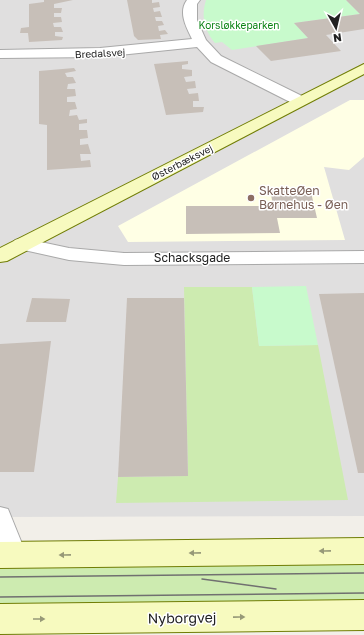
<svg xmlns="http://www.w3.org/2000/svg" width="364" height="635" font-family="'Golos Text',sans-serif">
<rect width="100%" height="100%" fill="#f2efe9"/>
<!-- residential -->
<polygon fill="#e0dfdf" points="0,0 364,0 364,516 0,517"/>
<!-- education -->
<polygon fill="#ffffe5" points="350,100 364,100 364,157 349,170 324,167 345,240 128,242 118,226"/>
<!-- grass -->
<g fill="#cdebb0">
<polygon points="184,287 252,287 259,346 318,345 348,500 116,503 118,477 188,476"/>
<polygon points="364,561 364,604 0,608 0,564"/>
</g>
<!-- park -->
<g fill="#c8facc">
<path d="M206 0H346L360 14 294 23 308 38 232 50 222 42 215 43C204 30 201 16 206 0Z"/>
<polygon points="306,286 318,345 259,346 252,287"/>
</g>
<!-- building -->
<g fill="#c7bfb8">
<polygon points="44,0 73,0 54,4 54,8 62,8 61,13 54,13 54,17 61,17 62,22 53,23 54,27 61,27 63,32 55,32 55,36 63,37 62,40 29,42 28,33 20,33 21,28 29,27 29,4 44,2"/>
<polygon points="127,0 152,0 152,3 159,2 160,7 153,8 154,12 160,11 162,17 155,17 156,21 162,21 164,25 158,26 159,31 165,30 168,34 160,35 161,39 138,40 134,36"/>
<polygon points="346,0 364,0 364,29 326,35 341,51 271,61 256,46 308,38 294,23 360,14"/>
<polygon points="188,61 188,64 182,65 182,69 192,70 192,76 184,77 186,82 195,81 196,88 187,89 189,94 198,93 199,101 193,101 193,107 204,107 203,112 166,115 154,64"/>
<polygon points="74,68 76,71 65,73 67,77 73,77 76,83 68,84 67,89 75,89 76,96 67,97 67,102 75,102 77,109 70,110 69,116 77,115 79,120 87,119 87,123 79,124 79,130 87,130 88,138 80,139 80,145 88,144 91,154 80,154 81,161 90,160 91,167 47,170 47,125 39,124 39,71"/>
<polygon points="270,188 310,188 317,218 277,218 280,233 186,234 186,206 273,206"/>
<polygon points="364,293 364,473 358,473 319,294"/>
<polygon points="32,298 70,299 66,322 26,322"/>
<polygon points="127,298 184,298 188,476 118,477"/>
<polygon points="51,341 34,472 0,472 0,344"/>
</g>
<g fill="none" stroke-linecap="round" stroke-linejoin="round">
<defs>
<polygon id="lane" points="0,507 8,509 27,556 24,563 16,566 8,563 0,544"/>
<g id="street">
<path d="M187 0H200L197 4V20L206 40 221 56 306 98 308 101 306 104H294L211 62 197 47 100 57 0 58V50L100 48 192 39C186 27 178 12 187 0Z"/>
<polygon points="22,238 69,248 124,253 364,251 364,263 124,265 69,260 15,248 12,244 15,240"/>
</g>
<g id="secondary">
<polygon points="364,64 364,74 7,261 0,262 0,248"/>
<polygon points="364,538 364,564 0,568 0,542"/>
<polygon points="364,600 364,630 0,634 0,604"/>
</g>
</defs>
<!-- lane casing -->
<use href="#lane" stroke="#a9a9a9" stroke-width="2"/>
<!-- street casing -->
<use href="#street" stroke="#a9a9a9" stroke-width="2"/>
<!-- secondary casing -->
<use href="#secondary" stroke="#707d05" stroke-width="2"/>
<!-- lane -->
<use href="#lane" fill="#fff" fill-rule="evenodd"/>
<!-- street -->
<use href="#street" fill="#fff" fill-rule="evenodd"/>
<!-- secondary -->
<use href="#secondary" fill="#f7fabf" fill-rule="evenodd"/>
<!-- tram -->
<g stroke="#707070" stroke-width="1.5">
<polyline points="0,577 364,573"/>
<polyline points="202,579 276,589"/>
<polyline points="0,597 364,593"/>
</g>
</g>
<!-- one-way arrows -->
<defs><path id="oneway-solid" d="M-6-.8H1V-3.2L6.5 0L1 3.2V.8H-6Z"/></defs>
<g fill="#979978">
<use href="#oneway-solid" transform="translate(325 551) rotate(179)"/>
<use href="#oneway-solid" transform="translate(195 553) rotate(179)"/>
<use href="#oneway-solid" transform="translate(65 555) rotate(179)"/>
<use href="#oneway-solid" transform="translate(239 617) rotate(-1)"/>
<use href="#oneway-solid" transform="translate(39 619)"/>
</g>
<!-- markers -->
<circle fill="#8d6e63" stroke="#fff" stroke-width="1.5" cx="251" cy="198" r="4"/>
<g text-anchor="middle" stroke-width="3" stroke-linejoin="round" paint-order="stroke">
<!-- far-park labels -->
<g font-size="10" fill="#0c8416" stroke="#fff">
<text x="239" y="29">Korsløkkeparken</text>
</g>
<!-- far-street labels -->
<g font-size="10" fill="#222" stroke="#fff">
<text transform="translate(100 53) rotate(-3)" y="4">Bredalsvej</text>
<text transform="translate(182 162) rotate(-27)" y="4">Østerbæksvej</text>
</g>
<!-- education labels -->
<g font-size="12" fill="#785e54" stroke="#fff" text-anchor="start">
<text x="259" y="195">SkatteØen<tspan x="259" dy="14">Børnehus - Øen</tspan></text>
</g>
<!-- street labels -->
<g font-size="12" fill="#222" stroke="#fff">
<text x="192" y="262">Schacksgade</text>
</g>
<!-- near-street labels -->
<g font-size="14" fill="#222" stroke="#fff">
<text transform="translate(182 618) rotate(-1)" y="5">Nyborgvej</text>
</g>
</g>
<!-- north arrow -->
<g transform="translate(336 28) rotate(172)" stroke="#ffffff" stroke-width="3" paint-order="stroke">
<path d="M0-3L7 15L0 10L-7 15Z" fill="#222222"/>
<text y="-6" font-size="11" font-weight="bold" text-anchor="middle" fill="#222222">N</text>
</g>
</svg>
